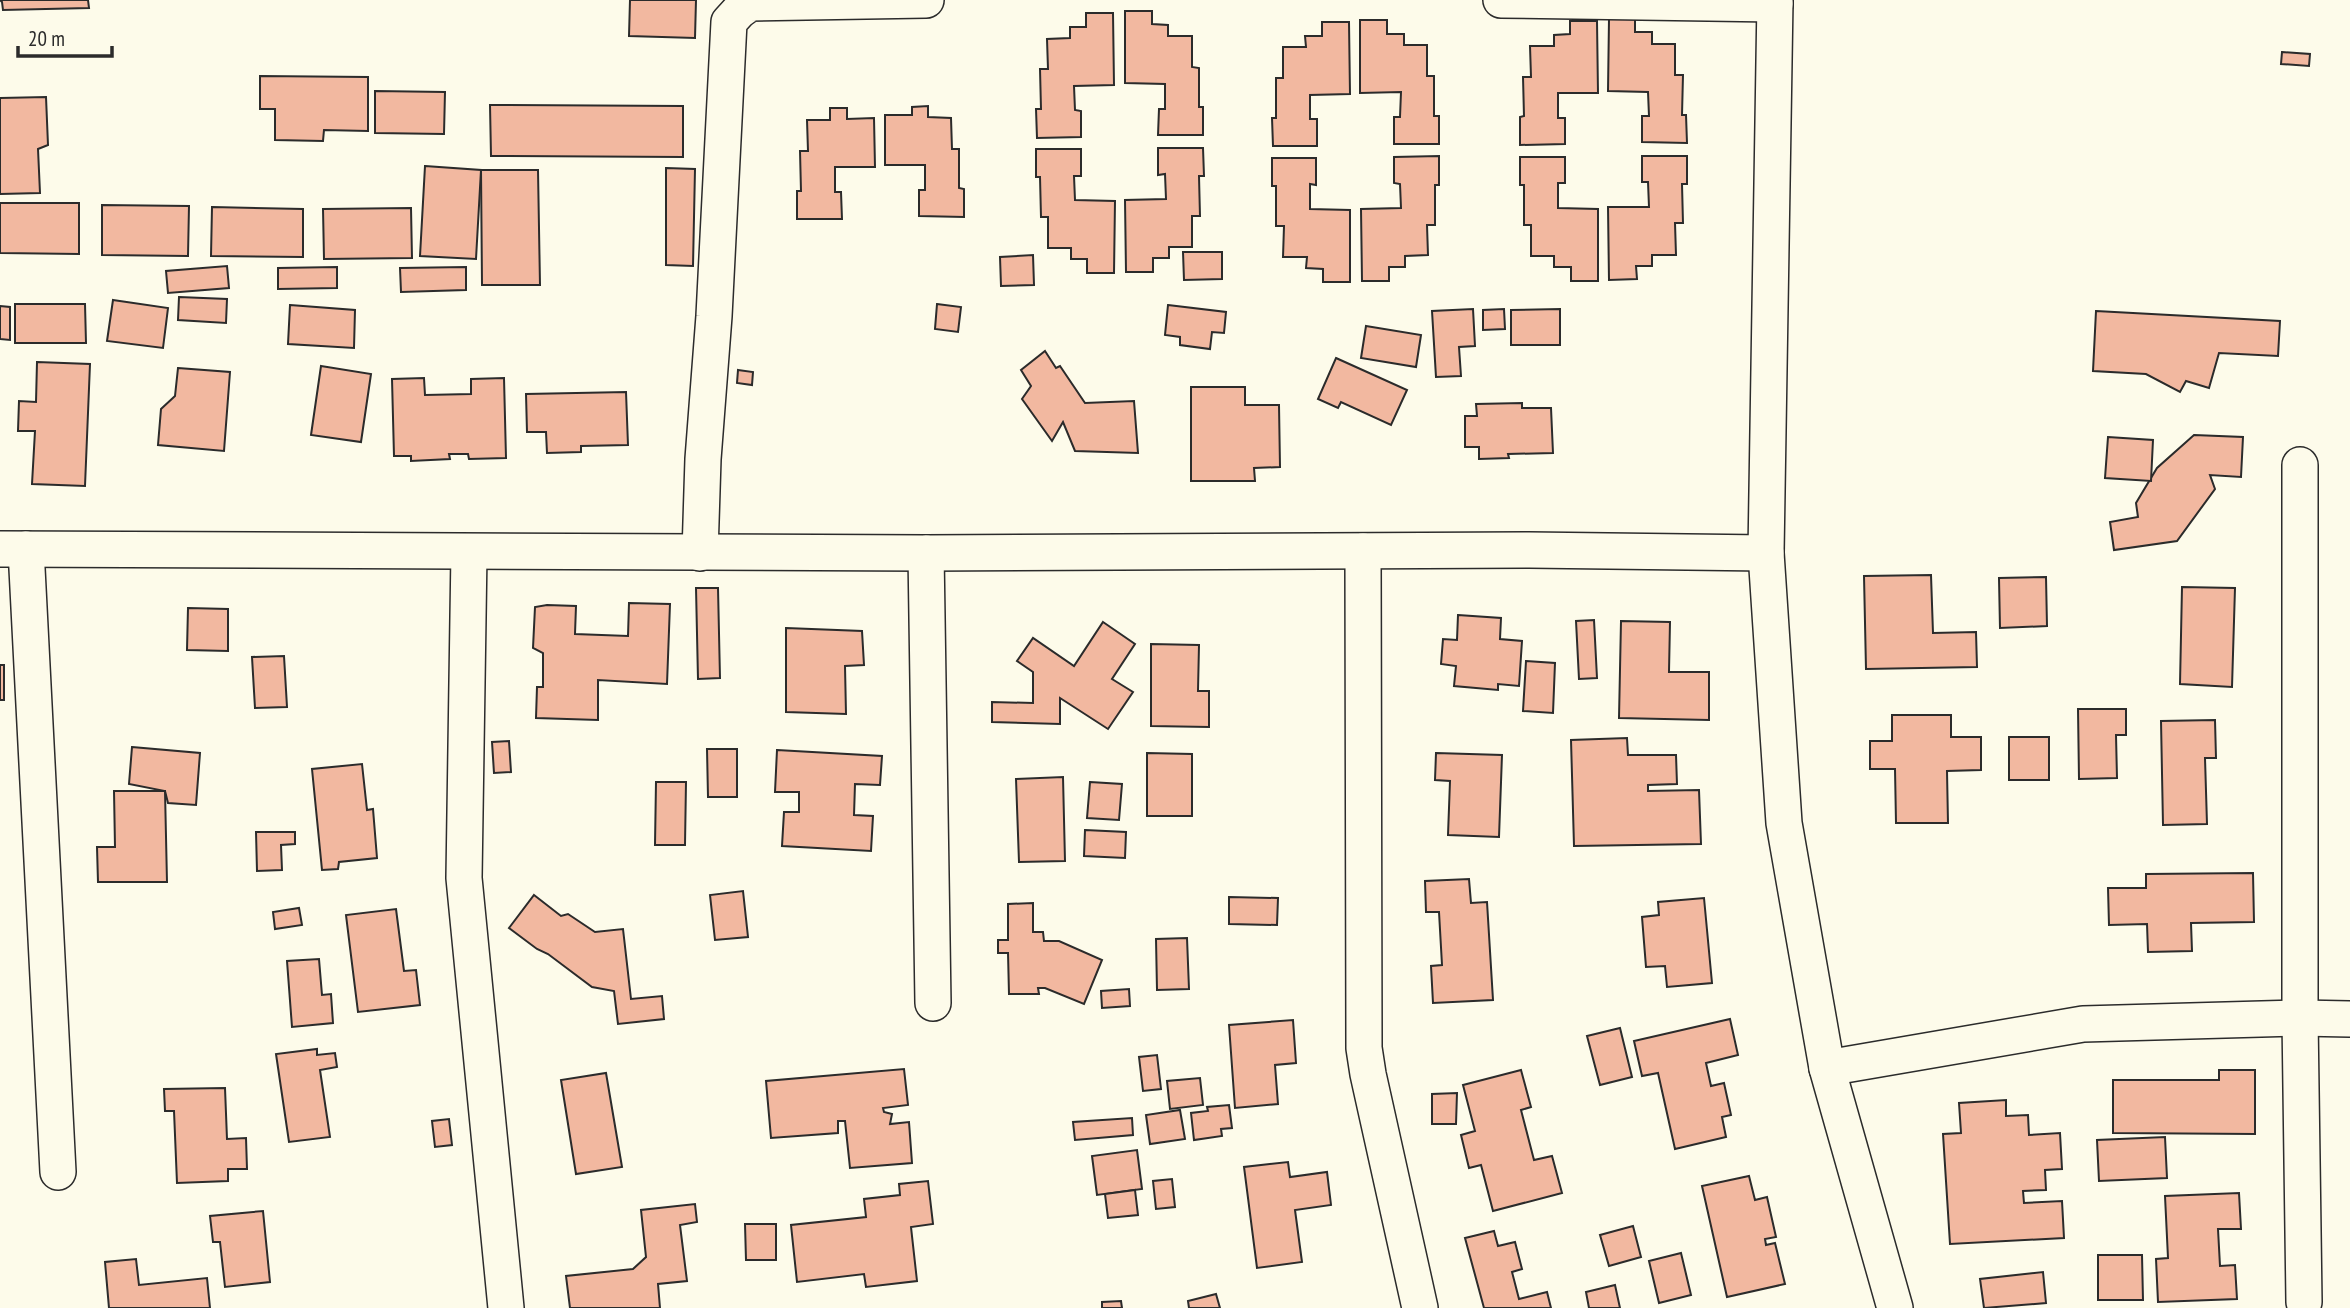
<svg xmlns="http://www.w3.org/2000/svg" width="2350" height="1308" font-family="'PT Sans Narrow',sans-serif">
<rect width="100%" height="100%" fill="#fdfbea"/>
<!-- building -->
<g fill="#f2b8a0" stroke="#2b2b2b" stroke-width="2">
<polygon points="0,0 88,0 89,8 3,10 2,2"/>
<polygon points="630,0 696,0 695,38 629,36"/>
<polygon points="1125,11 1152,11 1152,24 1168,25 1168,36 1192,36 1192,67 1199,68 1199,107 1203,107 1203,135 1158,135 1159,109 1165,109 1165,84 1125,83"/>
<polygon points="1086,13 1113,13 1114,85 1074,86 1075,110 1081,111 1081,137 1037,138 1036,109 1041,109 1040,69 1048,69 1047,39 1070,38 1070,27 1086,27"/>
<polygon points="1609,19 1635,19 1635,32 1652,32 1652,44 1675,44 1675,75 1683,75 1682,115 1686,115 1687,143 1642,142 1642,116 1649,116 1648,92 1608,91"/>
<polygon points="1360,20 1387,20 1387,34 1404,34 1404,45 1427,45 1427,76 1434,76 1434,116 1439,116 1439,144 1394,144 1394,117 1400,117 1401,92 1360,93"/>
<polygon points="1570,21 1597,21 1598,93 1558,93 1558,118 1565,118 1565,144 1520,145 1520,117 1524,116 1523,77 1531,77 1530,46 1554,46 1554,35 1570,34"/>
<polygon points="1322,22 1349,22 1350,94 1310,95 1310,119 1317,119 1317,146 1273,146 1272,118 1276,118 1276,78 1283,78 1283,47 1306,47 1305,36 1322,36"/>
<polygon points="2282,52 2310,54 2309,66 2281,64"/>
<polygon points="260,76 368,77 368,131 324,130 323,141 275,140 275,109 260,109"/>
<polygon points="375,91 445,92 444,134 375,133"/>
<polygon points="46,97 48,145 38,149 40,193 0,194 0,98"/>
<polygon points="490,105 683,106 683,157 491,156"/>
<polygon points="928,106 928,117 951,118 952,149 959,149 959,188 964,189 964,217 919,216 919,190 925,190 925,165 885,165 885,115 912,115 912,107"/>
<polygon points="830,108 847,108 847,119 874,118 875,167 835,167 835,192 841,192 842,219 797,219 797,191 801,191 800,151 808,151 807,120 830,120"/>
<polygon points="1158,148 1203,148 1204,176 1199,176 1200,216 1192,216 1192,247 1169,247 1169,258 1153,258 1153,272 1126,272 1125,200 1166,199 1165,174 1158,175"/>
<polygon points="1036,149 1081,149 1081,176 1074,176 1075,200 1115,201 1114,273 1087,273 1087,259 1071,259 1071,248 1048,248 1048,217 1041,217 1040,177 1036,177"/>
<polygon points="1439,156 1439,185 1435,185 1435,225 1427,225 1428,255 1405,256 1405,267 1389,267 1389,281 1362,281 1361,209 1401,208 1400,184 1394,183 1394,157"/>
<polygon points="1642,156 1687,156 1687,184 1682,184 1683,223 1675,223 1676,255 1652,255 1652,266 1636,266 1637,279 1609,280 1608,207 1649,207 1648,182 1642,182"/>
<polygon points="1520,157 1565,157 1565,183 1558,183 1558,208 1598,209 1598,281 1571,281 1571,267 1554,267 1554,256 1531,256 1531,225 1524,225 1524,185 1520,185"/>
<polygon points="1272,158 1316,158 1316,185 1310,184 1310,209 1350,210 1350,282 1323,282 1323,269 1306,268 1307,257 1283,257 1284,226 1276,226 1276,186 1272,186"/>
<polygon points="425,166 481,170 476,259 420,256"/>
<polygon points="666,168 695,169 693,266 666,265"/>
<polygon points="481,170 538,170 540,285 482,285"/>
<polygon points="0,203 79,203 79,254 0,253"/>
<polygon points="102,205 189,206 188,256 102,255"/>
<polygon points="212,207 303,209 303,257 211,256"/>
<polygon points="411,208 412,258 324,259 323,209"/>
<polygon points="1183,252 1222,252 1222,279 1184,280"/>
<polygon points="1033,255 1034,285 1001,286 1000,257"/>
<polygon points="227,266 229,288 168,293 166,271"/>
<polygon points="337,267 337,288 278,289 278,268"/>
<polygon points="466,267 466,290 401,292 400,268"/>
<polygon points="179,297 227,299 226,323 178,320"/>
<polygon points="113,300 168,308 163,348 107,341"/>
<polygon points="15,304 85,304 86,343 15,343"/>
<polygon points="937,304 961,307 958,332 935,329"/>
<polygon points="290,305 355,310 354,348 288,344"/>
<polygon points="1168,305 1226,312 1224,333 1212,332 1210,349 1180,345 1180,337 1165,335"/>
<polygon points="0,306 10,307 10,340 0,339"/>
<polygon points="1473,309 1475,346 1459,347 1461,376 1436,377 1432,311"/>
<polygon points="1504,309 1505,329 1483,330 1483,310"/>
<polygon points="1560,309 1560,345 1511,345 1511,310"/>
<polygon points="2096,311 2280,321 2278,356 2219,353 2209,388 2186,381 2180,392 2146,374 2093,371"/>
<polygon points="1366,326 1421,335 1416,367 1361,358"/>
<polygon points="1045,351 1056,368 1060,366 1085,403 1134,401 1138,453 1075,451 1063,422 1052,441 1022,399 1031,386 1021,370"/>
<polygon points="1336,358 1407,390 1391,425 1341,402 1338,408 1318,399"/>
<polygon points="37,362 90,364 85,486 32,484 35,431 18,431 19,401 36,402"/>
<polygon points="321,366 371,374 361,442 311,435"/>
<polygon points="178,368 230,372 224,451 158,445 161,409 175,396"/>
<polygon points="738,370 753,372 752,385 737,383"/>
<polygon points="424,378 425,395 471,394 471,379 504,378 506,458 469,459 468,454 449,454 450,459 411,461 411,456 394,456 392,379"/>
<polygon points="1191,387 1245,387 1245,405 1279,405 1280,467 1254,468 1255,481 1191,481"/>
<polygon points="626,392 628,445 581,446 581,452 547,453 546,432 527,432 526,394"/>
<polygon points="1522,403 1522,408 1551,408 1553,453 1508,454 1509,458 1479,459 1479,447 1465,447 1465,416 1477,416 1476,404"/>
<polygon points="2194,435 2243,437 2241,477 2210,475 2215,489 2177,541 2114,550 2110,522 2138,517 2136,503 2157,468"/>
<polygon points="2108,437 2153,440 2151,481 2105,478"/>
<polygon points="1931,575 1933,633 1976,632 1977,667 1866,669 1864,576"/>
<polygon points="2046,577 2047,626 2000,628 1999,578"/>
<polygon points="2182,587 2235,588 2232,687 2180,684"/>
<polygon points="696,588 718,588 720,678 698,679"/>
<polygon points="629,603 670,604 667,684 598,680 598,720 536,718 537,687 543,687 543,653 533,648 535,607 547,605 576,606 575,634 628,636"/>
<polygon points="188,608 228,609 228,651 187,650"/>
<polygon points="1458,615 1501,618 1500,639 1522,641 1519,686 1498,684 1498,690 1454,686 1456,666 1441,664 1443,639 1457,640"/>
<polygon points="1594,620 1597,678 1579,679 1576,621"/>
<polygon points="1621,621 1670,622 1669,672 1709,672 1709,720 1619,718"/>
<polygon points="1103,622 1135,644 1112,679 1133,692 1108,729 1060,698 1060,724 992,722 992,702 1033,703 1033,672 1017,661 1033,638 1074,666"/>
<polygon points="786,628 862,631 864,665 845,666 846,714 786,712"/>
<polygon points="1151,644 1199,645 1198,691 1209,691 1209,727 1151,726"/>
<polygon points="284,656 287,707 255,708 252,657"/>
<polygon points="1526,661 1555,663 1553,713 1523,711"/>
<rect x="0" y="665" width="4" height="35"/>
<polygon points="2078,709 2126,709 2126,735 2116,735 2117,778 2079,779"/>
<polygon points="1892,715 1951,715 1951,737 1981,737 1981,770 1947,771 1948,823 1896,823 1895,769 1870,769 1870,741 1892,741"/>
<polygon points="2215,720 2216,758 2205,758 2207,824 2163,825 2161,721"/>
<rect x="2009" y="737" width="40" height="43"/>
<polygon points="1627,738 1628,755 1676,755 1677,784 1648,785 1648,791 1699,790 1701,844 1574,846 1571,740"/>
<polygon points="509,741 511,772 494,773 492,742"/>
<polygon points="132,747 200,753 196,805 168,803 165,791 129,784"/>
<polygon points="707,749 737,749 737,797 708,797"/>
<polygon points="777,750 882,756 880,785 855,784 854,815 873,816 871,851 782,846 784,812 799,812 799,792 775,792"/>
<polygon points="1147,753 1192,754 1192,816 1147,816"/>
<polygon points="1436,753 1502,755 1499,837 1448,835 1450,781 1435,780"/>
<polygon points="362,764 367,810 373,809 377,858 339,862 338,869 322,870 312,769"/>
<polygon points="1063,777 1065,861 1019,862 1016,779"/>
<polygon points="656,782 686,782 685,845 655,845"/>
<polygon points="1090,782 1122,784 1119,820 1087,818"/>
<polygon points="114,791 165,791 167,882 98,882 97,847 115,847"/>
<polygon points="1085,830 1126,832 1125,858 1084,856"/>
<polygon points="256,832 295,832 295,844 281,845 282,870 257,871"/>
<polygon points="2253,873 2254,922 2191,923 2192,951 2148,952 2147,924 2109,925 2108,888 2146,888 2146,874"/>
<polygon points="1469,879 1471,903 1487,902 1493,1000 1433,1003 1431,966 1442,965 1439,912 1426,912 1425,881"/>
<polygon points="743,891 748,937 715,940 710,895"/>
<polygon points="534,895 561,916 568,914 595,932 623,929 631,999 662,996 664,1019 618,1024 614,991 592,987 548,954 537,949 509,928"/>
<polygon points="1229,897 1278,898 1277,925 1229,924"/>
<polygon points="1704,898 1712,983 1667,987 1665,966 1646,967 1642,917 1659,915 1658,902"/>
<polygon points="1033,903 1033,932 1043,932 1044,941 1059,941 1102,960 1084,1004 1045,988 1038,988 1039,994 1009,994 1008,953 998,953 998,940 1008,940 1008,904"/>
<polygon points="299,908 302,925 275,929 273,912"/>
<polygon points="396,909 404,971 416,970 420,1005 358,1012 346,915"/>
<polygon points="1187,938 1189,989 1157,990 1156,939"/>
<polygon points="319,959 322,995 331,994 333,1023 292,1027 287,961"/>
<polygon points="1129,989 1130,1006 1102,1008 1101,991"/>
<polygon points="1730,1019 1738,1055 1706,1063 1711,1086 1724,1083 1731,1115 1722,1117 1726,1137 1675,1149 1658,1073 1642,1076 1634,1041"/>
<polygon points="1293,1020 1296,1063 1275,1065 1278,1104 1235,1108 1229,1025"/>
<polygon points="1620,1028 1632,1077 1600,1085 1587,1036"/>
<polygon points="317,1049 317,1055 335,1053 337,1067 320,1070 330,1137 289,1142 276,1054"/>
<polygon points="1157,1055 1161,1089 1143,1091 1139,1057"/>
<polygon points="904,1069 908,1105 883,1108 884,1112 892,1114 890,1124 909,1122 912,1163 850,1168 845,1121 838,1121 838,1133 771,1138 766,1081"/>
<polygon points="1521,1070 1531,1107 1521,1110 1534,1160 1552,1156 1562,1193 1493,1211 1481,1165 1469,1168 1461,1135 1475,1131 1463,1085"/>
<polygon points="2219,1070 2255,1070 2255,1134 2113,1133 2113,1080 2219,1080"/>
<polygon points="606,1073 622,1167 576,1174 561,1080"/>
<polygon points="1200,1078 1203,1105 1170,1109 1167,1081"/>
<polygon points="225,1088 227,1139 246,1138 247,1169 228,1169 228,1181 177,1183 174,1111 165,1111 164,1089"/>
<polygon points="1457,1093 1456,1124 1432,1124 1432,1094"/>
<polygon points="2006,1100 2006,1116 2028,1115 2029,1135 2060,1133 2062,1169 2045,1170 2046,1190 2023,1191 2024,1203 2062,1201 2064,1238 1950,1244 1943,1134 1961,1133 1959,1103"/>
<polygon points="1229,1105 1232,1128 1221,1129 1222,1136 1194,1140 1191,1113 1208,1111 1207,1107"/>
<polygon points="1180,1110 1185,1139 1150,1144 1146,1115"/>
<polygon points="1132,1118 1133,1135 1075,1140 1073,1122"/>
<polygon points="449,1119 452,1145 435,1147 432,1121"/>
<polygon points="2165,1137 2167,1178 2099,1181 2097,1140"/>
<polygon points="1137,1150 1142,1189 1097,1195 1092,1156"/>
<polygon points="1288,1162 1290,1177 1327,1172 1331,1205 1295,1210 1302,1262 1257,1268 1244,1167"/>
<polygon points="1749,1176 1755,1200 1767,1197 1776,1237 1765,1239 1766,1245 1775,1243 1785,1284 1727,1297 1702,1186"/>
<polygon points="1172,1179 1175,1207 1156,1209 1153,1181"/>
<polygon points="928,1181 933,1224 911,1227 917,1281 866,1287 864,1274 797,1282 791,1225 866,1217 864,1199 900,1195 899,1184"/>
<polygon points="1135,1190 1138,1215 1108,1218 1105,1194"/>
<polygon points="2239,1193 2241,1229 2218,1229 2220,1266 2235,1265 2237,1299 2158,1302 2156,1259 2168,1258 2165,1196"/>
<polygon points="695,1204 697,1222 680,1225 687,1281 658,1284 660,1308 570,1308 566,1276 633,1269 646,1257 641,1210"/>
<polygon points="263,1211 270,1282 225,1287 220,1242 213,1242 210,1216"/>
<polygon points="745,1224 776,1224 776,1260 746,1260"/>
<polygon points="1633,1226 1641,1257 1609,1266 1600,1235"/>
<polygon points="1494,1231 1498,1246 1515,1242 1522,1269 1512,1272 1519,1299 1547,1292 1551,1308 1484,1308 1465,1238"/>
<polygon points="1681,1253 1691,1295 1659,1303 1649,1261"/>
<polygon points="2098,1255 2142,1255 2143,1300 2098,1300"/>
<polygon points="136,1259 139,1285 207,1278 210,1308 109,1308 105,1262"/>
<polygon points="2043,1272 2046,1303 1984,1308 1980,1279"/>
<polygon points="1615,1285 1620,1308 1589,1308 1586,1292"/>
<polygon points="1216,1294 1220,1308 1189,1308 1188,1301"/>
<polygon points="1121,1301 1122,1308 1102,1308 1102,1302"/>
</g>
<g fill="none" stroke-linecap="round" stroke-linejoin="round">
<defs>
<g id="minor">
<polyline points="1501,0 1775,4"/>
<polyline points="1775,0 1766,553 1784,823 1827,1068 1895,1308"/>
<polyline points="2300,465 2300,1018 2304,1302"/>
<polyline points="0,549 926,553 1529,550 1766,553"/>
<polyline points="26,549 58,1172"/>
<polyline points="1363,551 1364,1048 1368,1074 1420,1308"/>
<polyline points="469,552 464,878 506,1308"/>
<polyline points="700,553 703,459 714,316 729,22 739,11 750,3 926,0"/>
<polyline points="926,553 933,1003"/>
<polyline points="1827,1068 2083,1024 2300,1018 2350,1019"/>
</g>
</defs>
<!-- minor casing -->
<use href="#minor" stroke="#2b2b2b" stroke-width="38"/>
<!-- minor -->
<use href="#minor" stroke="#fdfbea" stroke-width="35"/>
</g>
<!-- scale -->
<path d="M18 46v10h94v-10" fill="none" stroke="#2b2b2b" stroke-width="3.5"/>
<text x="28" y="46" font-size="21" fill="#2b2b2b" stroke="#fdfbea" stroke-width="5" paint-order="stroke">20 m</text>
</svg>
